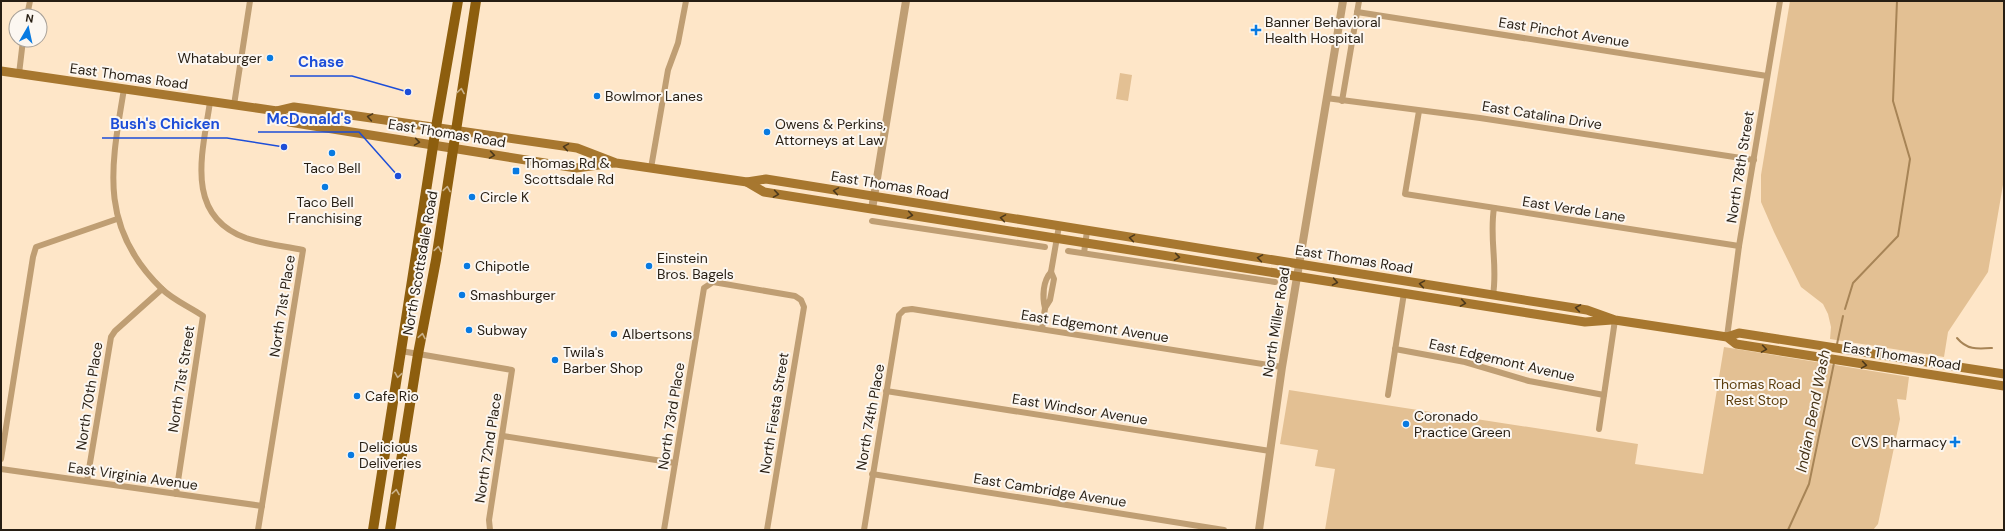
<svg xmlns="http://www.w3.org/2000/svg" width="2005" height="531" font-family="'DM Sans',sans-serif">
<rect width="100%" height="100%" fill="#fee6c8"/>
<!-- green -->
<g fill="#e3c093">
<polygon points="1790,1 2004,1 2004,179 1988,272 1948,332 1944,357 1830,339 1831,327 1828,314 1823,304 1801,287 1774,232 1761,202 1761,175"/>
<polygon points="1120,73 1132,75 1128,101 1116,99"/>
<polygon points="1724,347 1909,377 1906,400 1897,399 1900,419 1878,524 1873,530 1325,530 1335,469 1315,466 1318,450 1280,444 1289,390 1638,444 1635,464 1703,474"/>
</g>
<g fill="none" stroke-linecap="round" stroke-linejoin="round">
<!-- stream -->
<g stroke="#a78456" stroke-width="2">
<polyline points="1845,309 1853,283 1898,236 1910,159 1893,101 1897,1"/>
<path d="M1957 338C1967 350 1977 349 1992 348"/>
<polyline points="1837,344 1843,316"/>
<polyline points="1788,530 1809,484 1834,363"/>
</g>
<!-- minor -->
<g stroke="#bf9e73" stroke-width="6">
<polyline points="1357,12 1767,76"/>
<polyline points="27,16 30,1"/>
<polyline points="19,74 23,40"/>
<path d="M124 89C111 167 98 227 162 289 173 300 190 307 203 316L176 494"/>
<polyline points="1326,98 1480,118 1754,160"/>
<polyline points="1342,101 1359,1"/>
<path d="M210 102C203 151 183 215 246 238 264 244 284 246 303 250L258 530"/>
<polyline points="234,105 250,1"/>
<polyline points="1419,111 1405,194 1739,246"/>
<polyline points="651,168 668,70 678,43 686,1"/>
<polyline points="872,221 1045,247"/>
<polyline points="1068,251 1275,282"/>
<polyline points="1084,253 1087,231"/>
<path d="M1493 295C1498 265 1489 239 1494 208"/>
<path d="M1045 308C1042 296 1043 281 1051 272"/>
<polyline points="1042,329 1045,308 1050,300 1054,279 1051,272 1059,226"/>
<polyline points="1727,337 1739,246 1780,1"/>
<polyline points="1395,349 1465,362 1529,381 1604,395"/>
<polyline points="401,351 512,370 489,520 490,530"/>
<polyline points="886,391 1270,451"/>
<polyline points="1388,395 1404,293"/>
<polyline points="1599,429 1615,320"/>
<polyline points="503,436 675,463"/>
<polyline points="1,459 33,257 36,247 117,219"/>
<polyline points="1,469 262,506"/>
<polyline points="872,474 1224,530"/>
<polyline points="87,481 111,337 115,331 162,289"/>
<polyline points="664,530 704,288 713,282 795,296 801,300 804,307 767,530"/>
<polyline points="864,530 899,315 904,310 912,309 1282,367"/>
</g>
<!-- tertiary -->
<g stroke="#bf9e73" stroke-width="8">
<polyline points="872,209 906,1"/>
<polyline points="1259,530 1282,367 1343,1"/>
</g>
<!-- secondary -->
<g stroke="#a7772f" stroke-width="9">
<polyline points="1,71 277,111 294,107 309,109 577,148 616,163 747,182 766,179 1587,310 1615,320 1727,337 1736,344 2004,386"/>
<polyline points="277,111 289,122 576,168 614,163"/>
<polyline points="747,182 764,192 1585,322 1612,320"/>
<polyline points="1727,337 1739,333 2004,374"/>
</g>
<!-- primary -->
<g stroke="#8d5e0e" stroke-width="10">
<polyline points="373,530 436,127 458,1"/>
<polyline points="390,530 418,354 436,260 476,1"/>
</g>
</g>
<!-- one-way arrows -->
<defs><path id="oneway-chevron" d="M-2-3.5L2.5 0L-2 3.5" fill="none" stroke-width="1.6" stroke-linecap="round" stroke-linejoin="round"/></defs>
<g stroke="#cab28b">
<use href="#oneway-chevron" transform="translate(461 91) rotate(-81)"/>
<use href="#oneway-chevron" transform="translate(447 189) rotate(-81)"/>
<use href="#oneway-chevron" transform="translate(438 249) rotate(-81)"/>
<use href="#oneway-chevron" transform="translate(422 336) rotate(-79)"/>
<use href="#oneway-chevron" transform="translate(398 375) rotate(99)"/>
<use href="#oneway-chevron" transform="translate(396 492) rotate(-81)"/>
</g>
<g stroke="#4d391b">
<use href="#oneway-chevron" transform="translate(370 117) rotate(-170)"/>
<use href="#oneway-chevron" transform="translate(417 142) rotate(9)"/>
<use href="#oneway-chevron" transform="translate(566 147) rotate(-171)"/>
<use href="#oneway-chevron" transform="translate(492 155) rotate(9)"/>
<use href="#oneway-chevron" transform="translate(836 191) rotate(-171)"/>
<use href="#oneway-chevron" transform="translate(776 194) rotate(9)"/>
<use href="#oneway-chevron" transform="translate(910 215) rotate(9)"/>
<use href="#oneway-chevron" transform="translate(1003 218) rotate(-171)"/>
<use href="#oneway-chevron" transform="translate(1132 238) rotate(-171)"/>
<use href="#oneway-chevron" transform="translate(1177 257) rotate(9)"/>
<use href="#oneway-chevron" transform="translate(1260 258) rotate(-171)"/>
<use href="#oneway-chevron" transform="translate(1335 282) rotate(10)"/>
<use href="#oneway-chevron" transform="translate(1422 284) rotate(-171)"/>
<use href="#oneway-chevron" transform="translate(1463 303) rotate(9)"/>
<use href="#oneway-chevron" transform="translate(1578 308) rotate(-171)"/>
<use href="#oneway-chevron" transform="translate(1764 349) rotate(9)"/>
<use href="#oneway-chevron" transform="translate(1864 365) rotate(9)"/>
</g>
<!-- markers -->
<g fill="#087ae1" stroke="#fcf7f1" stroke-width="1.5">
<path d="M1254 24h4v4h4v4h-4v4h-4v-4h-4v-4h4z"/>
<circle cx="270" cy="58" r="4"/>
<circle cx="597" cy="96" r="4"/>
<circle cx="767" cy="132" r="4"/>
<circle cx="332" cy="153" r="4"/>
<rect x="512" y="167" width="8" height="8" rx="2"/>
<circle cx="325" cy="187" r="4"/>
<circle cx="472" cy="197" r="4"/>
<circle cx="467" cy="266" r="4"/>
<circle cx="649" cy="266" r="4"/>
<circle cx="462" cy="295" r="4"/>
<circle cx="469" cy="330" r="4"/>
<circle cx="614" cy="334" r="4"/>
<circle cx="555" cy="360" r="4"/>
<circle cx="357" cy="396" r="4"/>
<circle cx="1406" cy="424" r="4"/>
<path d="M1953 436h4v4h4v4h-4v4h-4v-4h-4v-4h4z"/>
<circle cx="351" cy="455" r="4"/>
</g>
<g text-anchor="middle" stroke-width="4" stroke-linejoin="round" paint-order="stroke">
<!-- poi labels -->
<g font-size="14" fill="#271e13" stroke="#fcf7f1" text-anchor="start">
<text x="1265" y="27">Banner Behavioral<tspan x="1265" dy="16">Health Hospital</tspan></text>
<text x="262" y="63" text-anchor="end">Whataburger</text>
<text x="605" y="101">Bowlmor Lanes</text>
<text x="775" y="129">Owens &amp; Perkins,<tspan x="775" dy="16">Attorneys at Law</tspan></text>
<text x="524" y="168">Thomas Rd &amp;<tspan x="524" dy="16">Scottsdale Rd</tspan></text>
<text x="332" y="173" text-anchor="middle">Taco Bell</text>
<text x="480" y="202">Circle K</text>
<text x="325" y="207" text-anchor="middle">Taco Bell<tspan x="325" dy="16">Franchising</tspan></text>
<text x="657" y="263">Einstein<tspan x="657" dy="16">Bros. Bagels</tspan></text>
<text x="475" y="271">Chipotle</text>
<text x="470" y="300">Smashburger</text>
<text x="477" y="335">Subway</text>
<text x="622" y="339">Albertsons</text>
<text x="563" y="357">Twila's<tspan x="563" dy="16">Barber Shop</tspan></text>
<text x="365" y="401">Cafe Rio</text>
<text x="1414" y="421">Coronado<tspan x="1414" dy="16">Practice Green</tspan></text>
<text x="1947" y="447" text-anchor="end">CVS Pharmacy</text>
<text x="359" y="452">Delicious<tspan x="359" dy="16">Deliveries</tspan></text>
</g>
<!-- street labels -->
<g font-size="14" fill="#271e13" stroke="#fcf7f1">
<text transform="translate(1564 32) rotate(9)" y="5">East Pinchot Avenue</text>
<text transform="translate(129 76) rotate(8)" y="5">East Thomas Road</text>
<text transform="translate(1542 115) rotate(9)" y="5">East Catalina Drive</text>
<text transform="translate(447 133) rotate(9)" y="5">East Thomas Road</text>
<text transform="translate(1740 167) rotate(-81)" y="5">North 78th Street</text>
<text transform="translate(890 185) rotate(9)" y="5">East Thomas Road</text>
<text transform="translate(1574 209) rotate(9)" y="5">East Verde Lane</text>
<text transform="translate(1354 259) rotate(9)" y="5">East Thomas Road</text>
<text transform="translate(420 263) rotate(-80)" y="5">North Scottsdale Road</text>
<text transform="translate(282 306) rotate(-81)" y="5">North 71st Place</text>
<text transform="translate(1276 322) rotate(-81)" y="5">North Miller Road</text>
<text transform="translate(1095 326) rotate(9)" y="5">East Edgemont Avenue</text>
<text transform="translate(1902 356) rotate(9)" y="5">East Thomas Road</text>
<text transform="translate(1502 360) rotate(13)" y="5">East Edgemont Avenue</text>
<text transform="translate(181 379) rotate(-81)" y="5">North 71st Street</text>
<text transform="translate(89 396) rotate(-81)" y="5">North 70th Place</text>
<text transform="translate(1080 409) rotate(9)" y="5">East Windsor Avenue</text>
<text transform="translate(774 413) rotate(-81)" y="5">North Fiesta Street</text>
<text transform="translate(671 416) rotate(-81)" y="5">North 73rd Place</text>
<text transform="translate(870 417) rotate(-80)" y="5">North 74th Place</text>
<text transform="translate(488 448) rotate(-81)" y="5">North 72nd Place</text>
<text transform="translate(133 476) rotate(8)" y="5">East Virginia Avenue</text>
<text transform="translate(1050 490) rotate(9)" y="5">East Cambridge Avenue</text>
</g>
<!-- park labels -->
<g font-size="14" fill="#5c3d0c" stroke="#fcf7f1">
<text x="1757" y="389">Thomas Road<tspan x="1757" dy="16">Rest Stop</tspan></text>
</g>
<!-- water labels -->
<g font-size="15" font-style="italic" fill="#453216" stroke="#fcf7f1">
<text transform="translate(1813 411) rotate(-79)" y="5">Indian Bend Wash</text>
</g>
</g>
<!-- callouts -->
<path fill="none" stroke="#1d4ed8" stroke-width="1.5" d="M408 92L352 76H290M398 176L359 132H258M284 147L227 138H102"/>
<g fill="#1d4ed8" stroke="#fcf7f1" stroke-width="1.5">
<circle cx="408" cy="92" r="4"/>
<circle cx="398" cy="176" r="4"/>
<circle cx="284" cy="147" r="4"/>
</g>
<g font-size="15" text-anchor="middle" font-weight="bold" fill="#1d4ed8" stroke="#fcf7f1" stroke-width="4" stroke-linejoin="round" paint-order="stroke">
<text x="321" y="67">Chase</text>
<text x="309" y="124">McDonald's</text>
<text x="165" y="129">Bush's Chicken</text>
</g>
<!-- border -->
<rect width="2005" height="531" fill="none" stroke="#271e13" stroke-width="4"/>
<!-- north arrow -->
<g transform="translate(28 28) rotate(9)"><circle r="19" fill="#fcf7f1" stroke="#a7a098"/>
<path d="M0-3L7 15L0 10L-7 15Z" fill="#087ae1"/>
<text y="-6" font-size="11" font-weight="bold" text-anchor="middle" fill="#271e13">N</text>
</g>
</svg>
